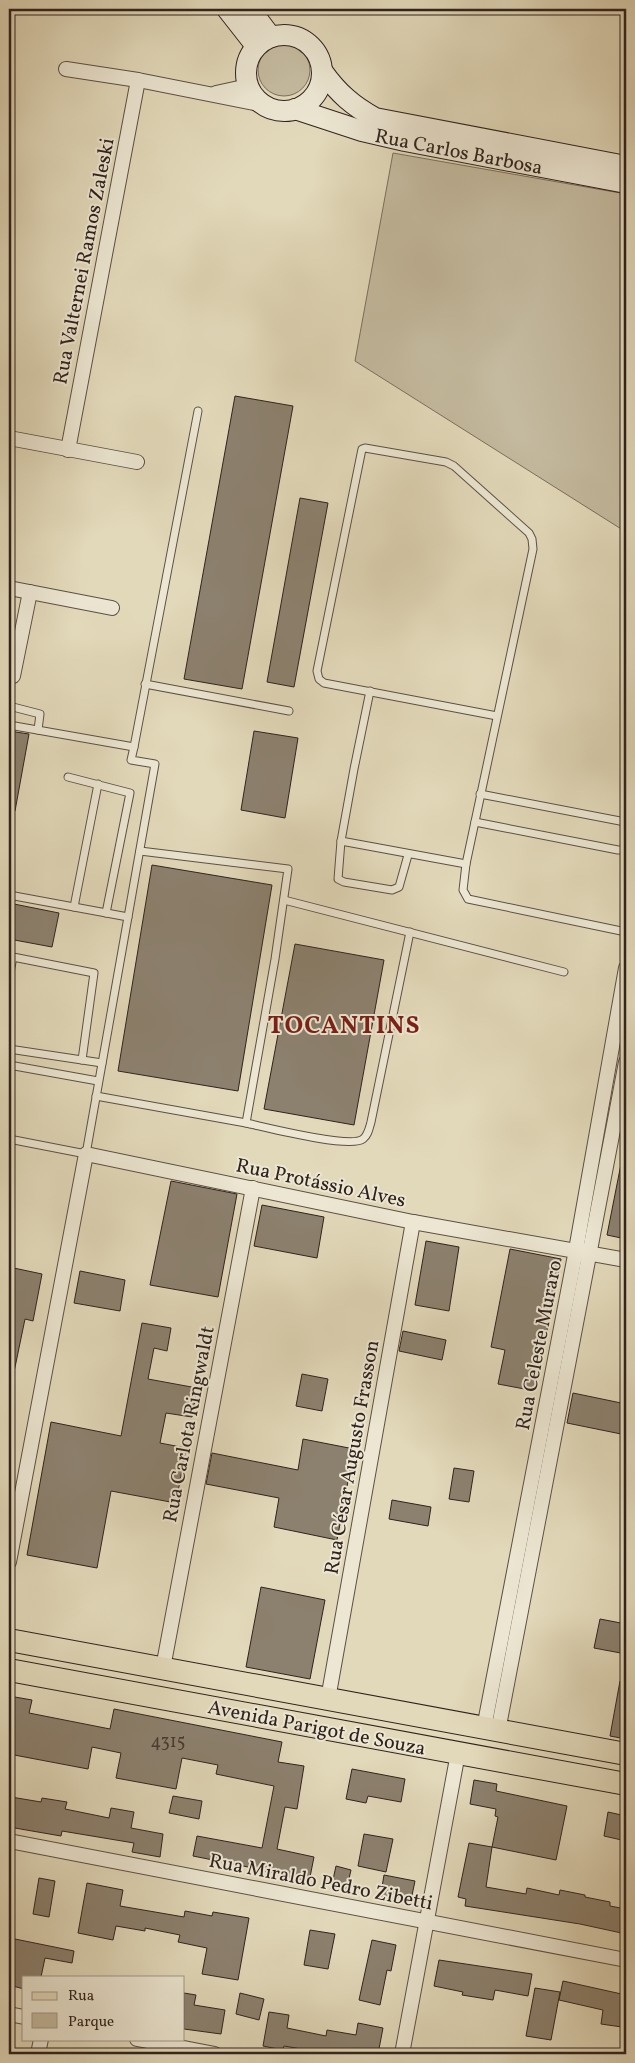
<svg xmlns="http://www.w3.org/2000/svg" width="635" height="2063" font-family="Vollkorn,serif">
<rect width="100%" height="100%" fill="#e2d9ba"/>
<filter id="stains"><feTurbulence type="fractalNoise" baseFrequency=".004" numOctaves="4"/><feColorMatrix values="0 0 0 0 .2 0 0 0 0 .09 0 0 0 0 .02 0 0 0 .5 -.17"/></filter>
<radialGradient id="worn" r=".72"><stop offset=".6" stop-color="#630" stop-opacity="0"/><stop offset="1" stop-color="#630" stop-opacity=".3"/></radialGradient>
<!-- green -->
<g fill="#c4ba9f" stroke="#7a6e5e">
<circle cx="284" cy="70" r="26"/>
<polygon points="393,153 626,194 626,532 355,361"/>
</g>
<!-- building -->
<g fill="#8c816f" stroke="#2f221e">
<polygon points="235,396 293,406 242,689 184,679"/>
<polygon points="300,498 328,503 294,687 267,682"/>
<polygon points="9,731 29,734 15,811 9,811"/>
<polygon points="254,731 298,738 285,818 241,810"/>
<polygon points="152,865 272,885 238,1091 118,1071"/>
<polygon points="9,903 59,913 52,947 9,939"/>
<polygon points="295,944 384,960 354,1125 264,1109"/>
<polygon points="621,1164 626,1164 626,1239 607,1235"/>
<polygon points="171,1181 237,1194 218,1297 150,1285"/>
<polygon points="262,1205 324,1217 317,1258 254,1246"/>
<polygon points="426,1241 459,1247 449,1311 415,1305"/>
<polygon points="510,1249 561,1259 535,1391 498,1384 505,1350 491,1347"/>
<polygon points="9,1267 42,1274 33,1321 25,1319 14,1372 9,1371"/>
<polygon points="80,1271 125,1280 120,1311 74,1303"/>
<polygon points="142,1323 171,1328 167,1351 154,1348 148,1379 197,1388 192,1417 166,1413 160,1443 186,1448 176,1503 111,1491 97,1568 27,1555 51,1422 121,1436"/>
<polygon points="403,1331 446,1340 442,1360 399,1351"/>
<polygon points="302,1374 328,1379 322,1411 296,1406"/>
<polygon points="573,1393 626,1404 626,1435 567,1423"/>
<polygon points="303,1439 354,1449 337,1540 274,1527 279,1498 206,1484 212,1453 298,1470"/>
<polygon points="454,1468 474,1471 469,1502 449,1499"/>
<polygon points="392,1500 431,1507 428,1526 389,1519"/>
<polygon points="261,1587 325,1600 310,1679 246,1667"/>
<polygon points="600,1619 626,1624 626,1654 594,1648"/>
<polygon points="620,1681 626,1682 626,1739 610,1736"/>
<polygon points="9,1696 32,1700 29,1713 110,1729 114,1709 282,1742 278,1762 304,1766 297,1809 285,1807 277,1849 314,1857 309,1882 258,1869 193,1856 197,1836 262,1848 274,1786 216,1774 218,1765 182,1758 176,1789 116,1778 121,1753 92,1747 88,1769 9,1754"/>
<polygon points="352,1769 405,1779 401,1802 368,1796 366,1803 346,1799"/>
<polygon points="474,1780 497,1784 496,1791 567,1806 556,1860 492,1847 498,1817 495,1816 496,1809 470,1804"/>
<polygon points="173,1796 202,1801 199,1819 169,1813"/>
<polygon points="11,1797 41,1802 42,1798 67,1802 65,1809 109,1818 111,1808 134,1812 131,1828 163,1834 160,1857 132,1852 134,1843 62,1831 61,1836 9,1827"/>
<polygon points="608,1812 626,1816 626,1841 604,1836"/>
<polygon points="364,1834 393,1839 386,1872 358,1866"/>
<polygon points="469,1843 492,1847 486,1887 526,1894 527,1888 559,1895 560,1890 585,1895 585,1897 610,1902 610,1906 626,1909 626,1934 580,1924 465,1906 466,1899 458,1897"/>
<polygon points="336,1866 351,1870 346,1892 331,1889"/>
<polygon points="384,1875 415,1881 411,1900 394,1896 394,1901 380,1899"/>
<polygon points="39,1878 55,1881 49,1917 33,1914"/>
<polygon points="87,1883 123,1890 120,1906 184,1917 185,1911 212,1916 213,1912 249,1918 238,1980 202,1974 207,1948 178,1942 180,1935 145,1928 145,1931 116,1926 113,1940 78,1933"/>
<polygon points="310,1930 335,1934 328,1969 304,1965"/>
<polygon points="15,1939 74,1951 72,1963 45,1958 41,1977 24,1977 24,1989 9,1985 9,1962"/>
<polygon points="372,1940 396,1945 391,1971 387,1970 380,2005 359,2000"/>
<polygon points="439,1960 532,1974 528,1996 495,1990 493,2000 462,1995 463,1992 434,1986"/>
<polygon points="563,1981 626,1995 622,2027 601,2024 603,2010 559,2000"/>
<polygon points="535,1988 560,1992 551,2040 526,2036"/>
<polygon points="184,1993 196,1995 194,2005 225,2010 221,2034 184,2029"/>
<polygon points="240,1993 264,1999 259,2020 236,2014"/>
<polygon points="269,2012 289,2015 287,2028 326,2036 327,2030 356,2035 358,2023 383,2028 378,2054 348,2054 320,2050 319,2052 284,2046 283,2050 263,2046"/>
</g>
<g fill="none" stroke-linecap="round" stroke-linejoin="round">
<defs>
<g id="lane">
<polyline points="145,684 289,711"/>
<polyline points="370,691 354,769 341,841 466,864"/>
<polyline points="9,706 40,714 38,730"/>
<polyline points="497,716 324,683 319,679 317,671 362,449 365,448 446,462 454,466 529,533 532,539 533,549 466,864 463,890 468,899 626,932"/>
<polyline points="9,725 134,747 198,411"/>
<polyline points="68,777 130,793 106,913"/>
<polyline points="480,794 620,821 626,824"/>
<polyline points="475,822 618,850 624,850 626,847"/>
<polyline points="341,841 338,879 344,882 392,890 399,887 408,855"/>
<polyline points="9,895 128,917 86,1154 9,1139"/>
<polyline points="284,900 564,972"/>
<polyline points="74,907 98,784"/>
<polyline points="128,917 155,764 131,760 134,747"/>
<polyline points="9,978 13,957 94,973 82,1060"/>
<polyline points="9,1049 102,1063"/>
<polyline points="9,1065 98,1081"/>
<polyline points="96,1096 246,1123 275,959 288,869 140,851"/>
<path d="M246 1123C265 1127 350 1149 363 1139 368 1135 369 1129 371 1122L410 932"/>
</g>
<g id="street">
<polyline points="66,69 138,80 264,105"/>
<polyline points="216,93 248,86"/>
<polyline points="9,438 137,462"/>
<polyline points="68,450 138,80"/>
<polyline points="9,588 112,608"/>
<polyline points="13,676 30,592"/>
<polyline points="9,1562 86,1154 413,1222 626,1260"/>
<polyline points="163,1668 253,1188"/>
<polyline points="328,1699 413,1222"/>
<polyline points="484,1728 576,1250 626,968"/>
<polyline points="498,1731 626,1062"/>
<polyline points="9,1841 626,1960"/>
<polyline points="9,2014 24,2017"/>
<polyline points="137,2039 215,2054"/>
<polyline points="38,2054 41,2039"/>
<polyline points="402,2054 458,1753"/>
</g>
<g id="secondary">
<polyline points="227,9 256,46"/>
<polyline points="250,9 271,37"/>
<circle cx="284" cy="73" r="38"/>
<path d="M323 72C338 93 353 106 375 118L626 166"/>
<polyline points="295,109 362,131 405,141 626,183"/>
</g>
<g id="primary">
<polyline points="9,1640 626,1754"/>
<polyline points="9,1670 626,1784"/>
</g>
</defs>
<!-- lane casing -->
<use href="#lane" stroke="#5c5045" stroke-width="9"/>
<!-- street casing -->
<use href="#street" stroke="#5c5045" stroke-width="16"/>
<!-- secondary casing -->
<use href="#secondary" stroke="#2f221e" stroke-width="22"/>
<!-- primary casing -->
<use href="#primary" stroke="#2f221e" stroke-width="24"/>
<!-- lane -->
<use href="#lane" stroke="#ece6d2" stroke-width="7"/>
<!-- street -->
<use href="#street" stroke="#ece6d2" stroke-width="14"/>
<!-- secondary -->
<use href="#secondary" stroke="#ece6d2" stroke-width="20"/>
<!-- primary -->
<use href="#primary" stroke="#e2d9ba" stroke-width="22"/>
</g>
<g text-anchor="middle" stroke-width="4" stroke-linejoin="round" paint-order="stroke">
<!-- number labels -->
<g font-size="18" fill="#463a32">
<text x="168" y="1747">4315</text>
</g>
<!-- street labels -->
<g font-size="20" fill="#2f221e" stroke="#ece6d2">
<text transform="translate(459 151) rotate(11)" y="7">Rua Carlos Barbosa</text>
<text transform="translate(83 261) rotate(-79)" y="7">Rua Valternei Ramos Zaleski</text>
<text transform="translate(321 1182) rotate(12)" y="7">Rua Protássio Alves</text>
<text transform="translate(538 1345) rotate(-79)" y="7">Rua Celeste Muraro</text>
<text transform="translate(188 1424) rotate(-79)" y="7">Rua Carlota Ringwaldt</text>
<text transform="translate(351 1457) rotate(-80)" y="7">Rua César Augusto Frasson</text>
<text transform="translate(317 1727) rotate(11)" y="7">Avenida Parigot de Souza</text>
<text transform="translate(321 1881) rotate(11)" y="7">Rua Miraldo Pedro Zibetti</text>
</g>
<!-- district labels -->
<g font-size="25" font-weight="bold" letter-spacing="1" fill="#7a1f14" stroke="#ece6d2">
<text x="344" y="1033">TOCANTINS</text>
</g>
</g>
<!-- margin -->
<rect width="635" height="2063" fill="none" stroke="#e2d9ba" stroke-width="30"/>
<rect x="10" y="10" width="615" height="2043" fill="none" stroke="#2f221e" stroke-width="2.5"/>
<rect x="15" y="15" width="605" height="2033" fill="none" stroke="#2f221e"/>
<!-- legend -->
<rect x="22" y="1976" width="162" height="65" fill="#ece6d2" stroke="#a0988a"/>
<rect x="32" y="1992" width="25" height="8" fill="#e2d9ba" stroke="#a0988a"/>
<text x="68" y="2000" font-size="15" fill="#2f221e">Rua</text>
<rect x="32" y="2013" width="25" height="15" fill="#c4ba9f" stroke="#a0988a"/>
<text x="68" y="2026" font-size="15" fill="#2f221e">Parque</text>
<rect width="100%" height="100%" filter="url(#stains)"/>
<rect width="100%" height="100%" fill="url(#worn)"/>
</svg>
